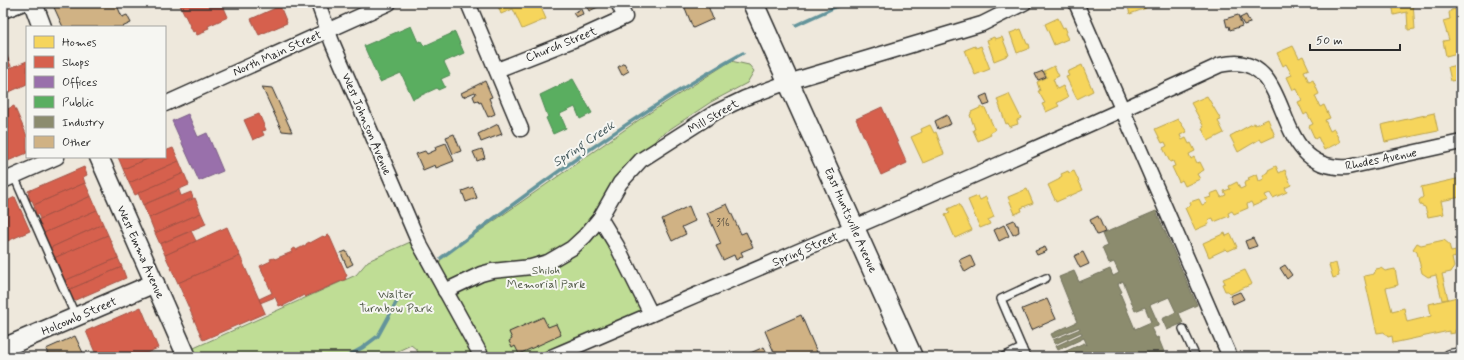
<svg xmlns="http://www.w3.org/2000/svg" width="1464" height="360" font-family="Mynerve,sans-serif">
<rect width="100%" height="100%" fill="#eee8dc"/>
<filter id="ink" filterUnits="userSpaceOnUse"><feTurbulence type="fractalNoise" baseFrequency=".025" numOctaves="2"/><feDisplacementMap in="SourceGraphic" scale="8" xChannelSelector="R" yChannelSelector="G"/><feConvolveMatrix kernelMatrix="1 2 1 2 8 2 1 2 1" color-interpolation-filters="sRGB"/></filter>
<g filter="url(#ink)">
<!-- green -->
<polygon fill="#bfdd95" stroke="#758460" points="731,61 749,65 754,71 747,83 711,102 658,137 600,218 651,314 551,357 421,357 416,349 411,345 385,357 187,357 185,352 356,275 368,261 417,239 436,274 441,258 643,117"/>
<!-- homes -->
<g fill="#f6d55c" stroke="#b9a24d">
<polygon points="497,3 531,4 535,3 536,6 540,5 546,19 522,29 513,9 501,14"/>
<polygon points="1121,3 1144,3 1146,8 1130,14 1127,4 1122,6"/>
<polygon points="1392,3 1413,3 1415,29 1408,30 1407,12 1394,15"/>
<polygon points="1456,3 1461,3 1461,52 1446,56 1443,41 1449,40 1443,21 1450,19 1449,13 1451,10 1457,9"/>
<polygon points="1058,18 1063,28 1065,27 1067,32 1065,33 1068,39 1054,45 1045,24"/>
<polygon points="1021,29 1027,44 1029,44 1030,48 1017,53 1010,33"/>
<polygon points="994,37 995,39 1002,37 1009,55 994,61 987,40"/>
<polygon points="975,46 976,48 981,46 990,69 975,75 965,50"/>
<polygon points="1293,46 1299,58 1303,56 1309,69 1304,71 1309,82 1313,80 1319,94 1315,96 1320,107 1324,105 1330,118 1325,120 1330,131 1334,129 1340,142 1324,150 1318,137 1315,139 1309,126 1313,124 1307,113 1304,115 1298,102 1302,100 1297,89 1293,90 1287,77 1292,75 1286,64 1283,66 1277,53"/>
<polygon points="1461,64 1461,100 1459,100 1457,92 1460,92 1457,80 1451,81 1448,67"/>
<polygon points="1082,65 1093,91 1077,99 1066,77 1069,76 1067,72"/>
<polygon points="1054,66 1059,76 1053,79 1057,89 1063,86 1068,97 1057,103 1059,106 1046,112 1042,104 1045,103 1038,91 1040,91 1037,82 1047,77 1044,71"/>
<polygon points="1009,94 1021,118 1017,120 1018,124 1009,127 1008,123 1006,124 997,99"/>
<polygon points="1207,96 1221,120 1218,121 1224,133 1208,141 1202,128 1204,127 1191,103"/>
<polygon points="982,107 983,109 985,108 995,130 990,133 991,135 978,141 973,130 975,129 970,115 971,114 971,112"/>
<polygon points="1434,113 1438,131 1385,142 1381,125"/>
<polygon points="1178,119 1187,132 1180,135 1182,140 1186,138 1189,144 1191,143 1195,151 1189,154 1191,159 1194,157 1197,163 1200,162 1204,170 1197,174 1200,179 1185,186 1182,180 1179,182 1172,167 1175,166 1173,161 1170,162 1163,148 1167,146 1165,142 1162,143 1155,129"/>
<polygon points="1268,119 1275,136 1262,142 1260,139 1238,152 1230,136 1254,123 1255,125"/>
<polygon points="930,125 934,133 936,132 944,154 923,163 911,137 922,132 921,129"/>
<polygon points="1276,166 1279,173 1285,170 1291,185 1285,188 1287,192 1273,198 1270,193 1265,195 1268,200 1253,206 1251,202 1247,204 1248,208 1234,214 1232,211 1228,213 1229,216 1214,222 1213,218 1208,220 1209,224 1195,230 1185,208 1191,205 1190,202 1199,199 1202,205 1207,203 1205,199 1211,197 1210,194 1218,191 1221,197 1226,195 1224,191 1230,189 1229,186 1237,182 1240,189 1245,187 1244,183 1250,180 1248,178 1257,174 1259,181 1264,179 1263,175 1269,172 1268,170"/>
<polygon points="1068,171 1069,173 1074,171 1083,190 1056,202 1048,185 1060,179 1059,178 1062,176 1061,174"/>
<polygon points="1461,178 1461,197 1441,201 1444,214 1428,217 1425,207 1420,205 1419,200 1423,197 1421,187"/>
<polygon points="1027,189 1033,203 1021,208 1022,211 1015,214 1008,197"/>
<polygon points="978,196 980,200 986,197 994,217 988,220 990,224 980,228 968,200"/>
<polygon points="959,204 972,230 955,238 945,215 950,213 948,209"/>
<polygon points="1225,233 1226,236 1231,234 1237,247 1228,251 1226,249 1209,257 1203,243"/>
<polygon points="1444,240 1449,244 1451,252 1461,250 1461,256 1452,258 1454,267 1451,272 1442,274 1448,299 1442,300 1436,275 1428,277 1422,273 1417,252 1413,249 1417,243 1421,245"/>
<polygon points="1336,263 1339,276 1333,278 1329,265"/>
<polygon points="1381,268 1385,271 1395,269 1398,285 1386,288 1392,311 1404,308 1407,322 1431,316 1429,304 1461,296 1461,328 1455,330 1455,333 1449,334 1449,331 1393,343 1392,336 1388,337 1384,332 1377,333 1364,276 1374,274 1376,269"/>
<polygon points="1245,270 1252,284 1230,294 1228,291 1225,291 1222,284 1225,283 1223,279"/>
</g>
<!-- shops -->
<g fill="#d6604d" stroke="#a35043">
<polygon points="179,3 222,3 228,17 208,26 209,28 204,30 205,32 197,35 195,31 193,32"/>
<polygon points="280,6 287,23 259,35 251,19"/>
<polygon points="3,46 11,66 3,69"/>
<polygon points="27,61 27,84 7,93 3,83 3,71"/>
<polygon points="14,106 27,136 27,153 3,163 3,111"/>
<polygon points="882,107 907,163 881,175 856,119"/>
<polygon points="259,114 266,130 262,131 264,135 253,140 244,120"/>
<polygon points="173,148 179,161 129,183 123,169 152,157 165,157 165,151"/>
<polygon points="118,157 152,157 123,169"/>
<polygon points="179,161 184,173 135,195 129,183"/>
<polygon points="84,167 87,175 83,177 85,183 34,205 32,200 30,201 28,191"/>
<polygon points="184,173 189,185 143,205 138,193"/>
<polygon points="85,183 91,196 40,219 38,214 36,215 34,205"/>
<polygon points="179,190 181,196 191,192 193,198 149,218 143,205"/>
<polygon points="91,196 97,210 44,233 38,220"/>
<polygon points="15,197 30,231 3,243 3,203"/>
<polygon points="195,198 201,213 155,233 149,218"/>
<polygon points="97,210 103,224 50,248 44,233"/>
<polygon points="201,213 206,224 160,244 155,233"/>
<polygon points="103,224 108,235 54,258 50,248"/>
<polygon points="227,227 240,256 178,283 165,255"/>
<polygon points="191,231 196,241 165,255 160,244"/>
<polygon points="108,235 118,258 64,281 54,258"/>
<polygon points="329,235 347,276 345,277 346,279 305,297 304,295 283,306 282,305 279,306 275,297 260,303 259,299 272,293 260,266 271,261 270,259 274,258 275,259 292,252 291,250 295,248 296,250 306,245 306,244 309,242 310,243 323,236 324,237"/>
<polygon points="240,256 265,313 203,340 178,283"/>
<polygon points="118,258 122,267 68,290 64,281"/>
<polygon points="122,267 126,278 73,301 68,290"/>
<polygon points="141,307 158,348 137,357 97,357 86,331"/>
</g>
<!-- offices -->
<polygon fill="#9970ab" stroke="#785b85" points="188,114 198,137 207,133 223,171 199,181 172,121"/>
<!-- public -->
<g fill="#5aae61" stroke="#4c8751">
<polygon points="411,26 418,42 421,41 424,46 455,32 464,53 444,62 450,75 441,79 445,87 438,90 437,88 413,99 401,73 380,82 364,46"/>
<polygon points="573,79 592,113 580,119 575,107 560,114 566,128 553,134 546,118 548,117 540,95"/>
</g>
<!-- industry -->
<path fill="#8c8c6e" stroke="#6f6f5a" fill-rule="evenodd" d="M1156 211 1197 305 1179 313 1183 323 1167 330 1162 319 1176 312 1169 297 1150 305 1158 323V326L1151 328 1156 338 1158 337 1166 357H1149L1147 352 1145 353 1146 357H1053L1084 343 1087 345 1084 338 1058 350 1056 346 1082 334 1081 332 1055 344 1053 340 1080 329 1079 327 1053 338 1051 334 1077 322 1059 277 1074 271 1079 282 1110 269 1113 276 1119 273 1114 262 1109 264 1102 248 1107 246 1102 234ZM1123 281 1135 311 1145 307 1151 322 1135 329 1120 293 1122 292 1118 284Z"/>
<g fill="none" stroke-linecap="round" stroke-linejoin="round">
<!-- stream -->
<g stroke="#64949b" stroke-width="3.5">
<polyline points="796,25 844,3"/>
<path d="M441 258C538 185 637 112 743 53"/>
<polyline points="346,357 362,348 378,336 402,292"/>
</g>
</g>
<!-- building -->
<g fill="#d0b284" stroke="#2b2b2b">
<polygon points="52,3 116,3 122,17 127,15 131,23 122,27 63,27"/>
<polygon points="585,3 596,3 598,7 589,11"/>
<polygon points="683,3 707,3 713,19 693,28"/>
<polygon points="581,9 583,14 576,17 573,13"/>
<polygon points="1238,15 1242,26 1230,30 1229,26 1227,27 1225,19"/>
<polygon points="1246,15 1250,23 1244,25 1240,18"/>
<polygon points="624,63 629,71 622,75 618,67"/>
<polygon points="1043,71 1046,77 1038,80 1035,74"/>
<polygon points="485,81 492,97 489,98 495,114 488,117 481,102 479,103 478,100 475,101 473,96 476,94 475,92 463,97 461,93"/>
<polygon points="262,87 272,88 292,132 282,131"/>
<polygon points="987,94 990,104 984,106 980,97"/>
<polygon points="947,115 951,124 938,129 935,121"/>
<polygon points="498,124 502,134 481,142 478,134"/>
<polygon points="454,134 461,151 453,154 446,137"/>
<polygon points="446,143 454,161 436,168 435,165 423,170 416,154 425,151 427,154 436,150 435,147"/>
<polygon points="482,149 485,158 477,161 473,152"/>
<polygon points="473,187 477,198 466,202 462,191"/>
<polygon points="727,204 741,234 746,232 753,247 741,252 743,256 736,260 734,255 723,260 716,246 721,244 707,213"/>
<polygon points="689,206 695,221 682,227 686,234 672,241 662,219"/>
<polygon points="1098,216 1105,232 1097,235 1090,220"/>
<polygon points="1014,220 1016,225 1018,225 1019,232 1013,235 1007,223"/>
<polygon points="1004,225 1009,236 999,241 994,230"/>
<polygon points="1253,238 1257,246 1248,249 1245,241"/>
<polygon points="1045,247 1047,251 1037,255 1035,251"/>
<polygon points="346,251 353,264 347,267 341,253"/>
<polygon points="1083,252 1089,264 1080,268 1074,256"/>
<polygon points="970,255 975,266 965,272 959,260"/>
<polygon points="1285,265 1292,275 1287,279 1280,268"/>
<polygon points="1240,292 1244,299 1233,304 1230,296"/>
<polygon points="1047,299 1056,319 1031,330 1022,309"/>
<polygon points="801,315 819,357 776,357 765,331"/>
<polygon points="543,317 548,327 556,324 561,335 519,354 515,346 512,348 509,341 512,339 509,332"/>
<polygon points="75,336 85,357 49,357 46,349"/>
<polygon points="764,347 769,357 741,357"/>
</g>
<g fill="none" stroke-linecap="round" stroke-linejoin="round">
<defs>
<g id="service">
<polyline points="14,176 76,317"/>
<polyline points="1183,329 1196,357"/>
<polyline points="1022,348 1001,299 1046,278"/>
<polyline points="1003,357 1022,348 1026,357"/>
</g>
<g id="minor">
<polyline points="318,3 332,42 419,243 482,357"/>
<polyline points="468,3 521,129"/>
<polyline points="1076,3 1230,357"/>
<polyline points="3,11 24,3"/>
<polyline points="497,70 581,37 625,17 618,3"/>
<polyline points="165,104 389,3"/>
<polyline points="3,181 57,157"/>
<polyline points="600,218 617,246 651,314"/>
<polyline points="445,291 481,274 492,271 531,267 548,262 572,248 585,236 600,218 620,183 641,160 716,112 745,98 788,82 982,24 1024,3"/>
<path d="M551 357C775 261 999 167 1220 65 1225 64 1231 63 1236 63 1296 65 1270 172 1348 167L1461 142"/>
<polyline points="1450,357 1461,355"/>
</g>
<g id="tertiary">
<polyline points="33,3 42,27"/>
<polyline points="99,157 187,357"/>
<polyline points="3,348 155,283"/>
</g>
<polyline id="secondary" points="753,3 912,357"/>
</defs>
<!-- service casing -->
<use href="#service" stroke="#2b2b2b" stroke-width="10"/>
<!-- minor casing -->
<use href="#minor" stroke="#2b2b2b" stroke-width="17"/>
<!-- tertiary casing -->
<use href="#tertiary" stroke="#2b2b2b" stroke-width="21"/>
<!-- secondary casing -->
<use href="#secondary" stroke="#2b2b2b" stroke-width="23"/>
<!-- service -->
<use href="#service" stroke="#f6f6f2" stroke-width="7"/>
<!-- minor -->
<use href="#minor" stroke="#f6f6f2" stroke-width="14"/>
<!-- tertiary -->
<use href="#tertiary" stroke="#f6f6f2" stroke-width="18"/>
<!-- secondary -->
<use href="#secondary" stroke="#f6f6f2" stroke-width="20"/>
</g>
</g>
<g text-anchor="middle" stroke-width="4" stroke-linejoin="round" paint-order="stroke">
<!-- number labels -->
<g font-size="10" fill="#544d41">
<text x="723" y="226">316</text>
</g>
<!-- street labels -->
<g font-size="12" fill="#2b2b2b" stroke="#f6f6f2">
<text transform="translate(561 44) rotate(-22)" y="4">Church Street</text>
<text transform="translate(277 53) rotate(-24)" y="4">North Main Street</text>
<text transform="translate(713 116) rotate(-30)" y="4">Mill Street</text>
<text transform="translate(367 124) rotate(67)" y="4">West Johnson Avenue</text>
<text transform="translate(1381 159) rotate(-11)" y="4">Rhodes Avenue</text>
<text transform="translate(851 220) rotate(66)" y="4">East Huntsville Avenue</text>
<text transform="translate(805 249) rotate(-23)" y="4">Spring Street</text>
<text transform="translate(141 252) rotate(66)" y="4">West Emma Avenue</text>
<text transform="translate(79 316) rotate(-23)" y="4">Holcomb Street</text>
</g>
<!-- park labels -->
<g font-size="12" fill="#505846" stroke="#f6f6f2">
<text x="546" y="274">Shiloh<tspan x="546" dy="14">Memorial Park</tspan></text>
<text x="396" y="298">Walter<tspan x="396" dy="14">Turnbow Park</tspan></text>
</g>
<!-- water labels -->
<g font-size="13" font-style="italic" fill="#43575a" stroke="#f6f6f2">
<text transform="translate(583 143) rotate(-34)" y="5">Spring Creek</text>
</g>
</g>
<!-- margin -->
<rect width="1464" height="360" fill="none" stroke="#f6f6f2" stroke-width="16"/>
<rect x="8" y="8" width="1448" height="344" fill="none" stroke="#2b2b2b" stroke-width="1.5" filter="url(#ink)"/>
<!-- legend -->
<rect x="26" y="26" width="140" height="132" fill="#f6f6f2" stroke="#a5a5a2"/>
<rect x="34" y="36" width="20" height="12" fill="#f6d55c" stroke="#a5a5a2"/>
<text x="62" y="46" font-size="12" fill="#2b2b2b">Homes</text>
<rect x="34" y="56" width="20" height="12" fill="#d6604d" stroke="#a5a5a2"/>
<text x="62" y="66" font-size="12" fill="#2b2b2b">Shops</text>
<rect x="34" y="76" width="20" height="12" fill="#9970ab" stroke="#a5a5a2"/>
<text x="62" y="86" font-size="12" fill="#2b2b2b">Offices</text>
<rect x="34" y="96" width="20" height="12" fill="#5aae61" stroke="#a5a5a2"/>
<text x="62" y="106" font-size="12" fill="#2b2b2b">Public</text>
<rect x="34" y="116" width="20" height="12" fill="#8c8c6e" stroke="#a5a5a2"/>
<text x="62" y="126" font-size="12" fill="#2b2b2b">Industry</text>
<rect x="34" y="136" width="20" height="12" fill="#d0b284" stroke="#a5a5a2"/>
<text x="62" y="146" font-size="12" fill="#2b2b2b">Other</text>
<!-- scale -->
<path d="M1310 44v6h90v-6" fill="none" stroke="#2b2b2b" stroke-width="2"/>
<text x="1316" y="44" font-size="12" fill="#2b2b2b" stroke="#f6f6f2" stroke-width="3" paint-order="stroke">50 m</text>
</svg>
